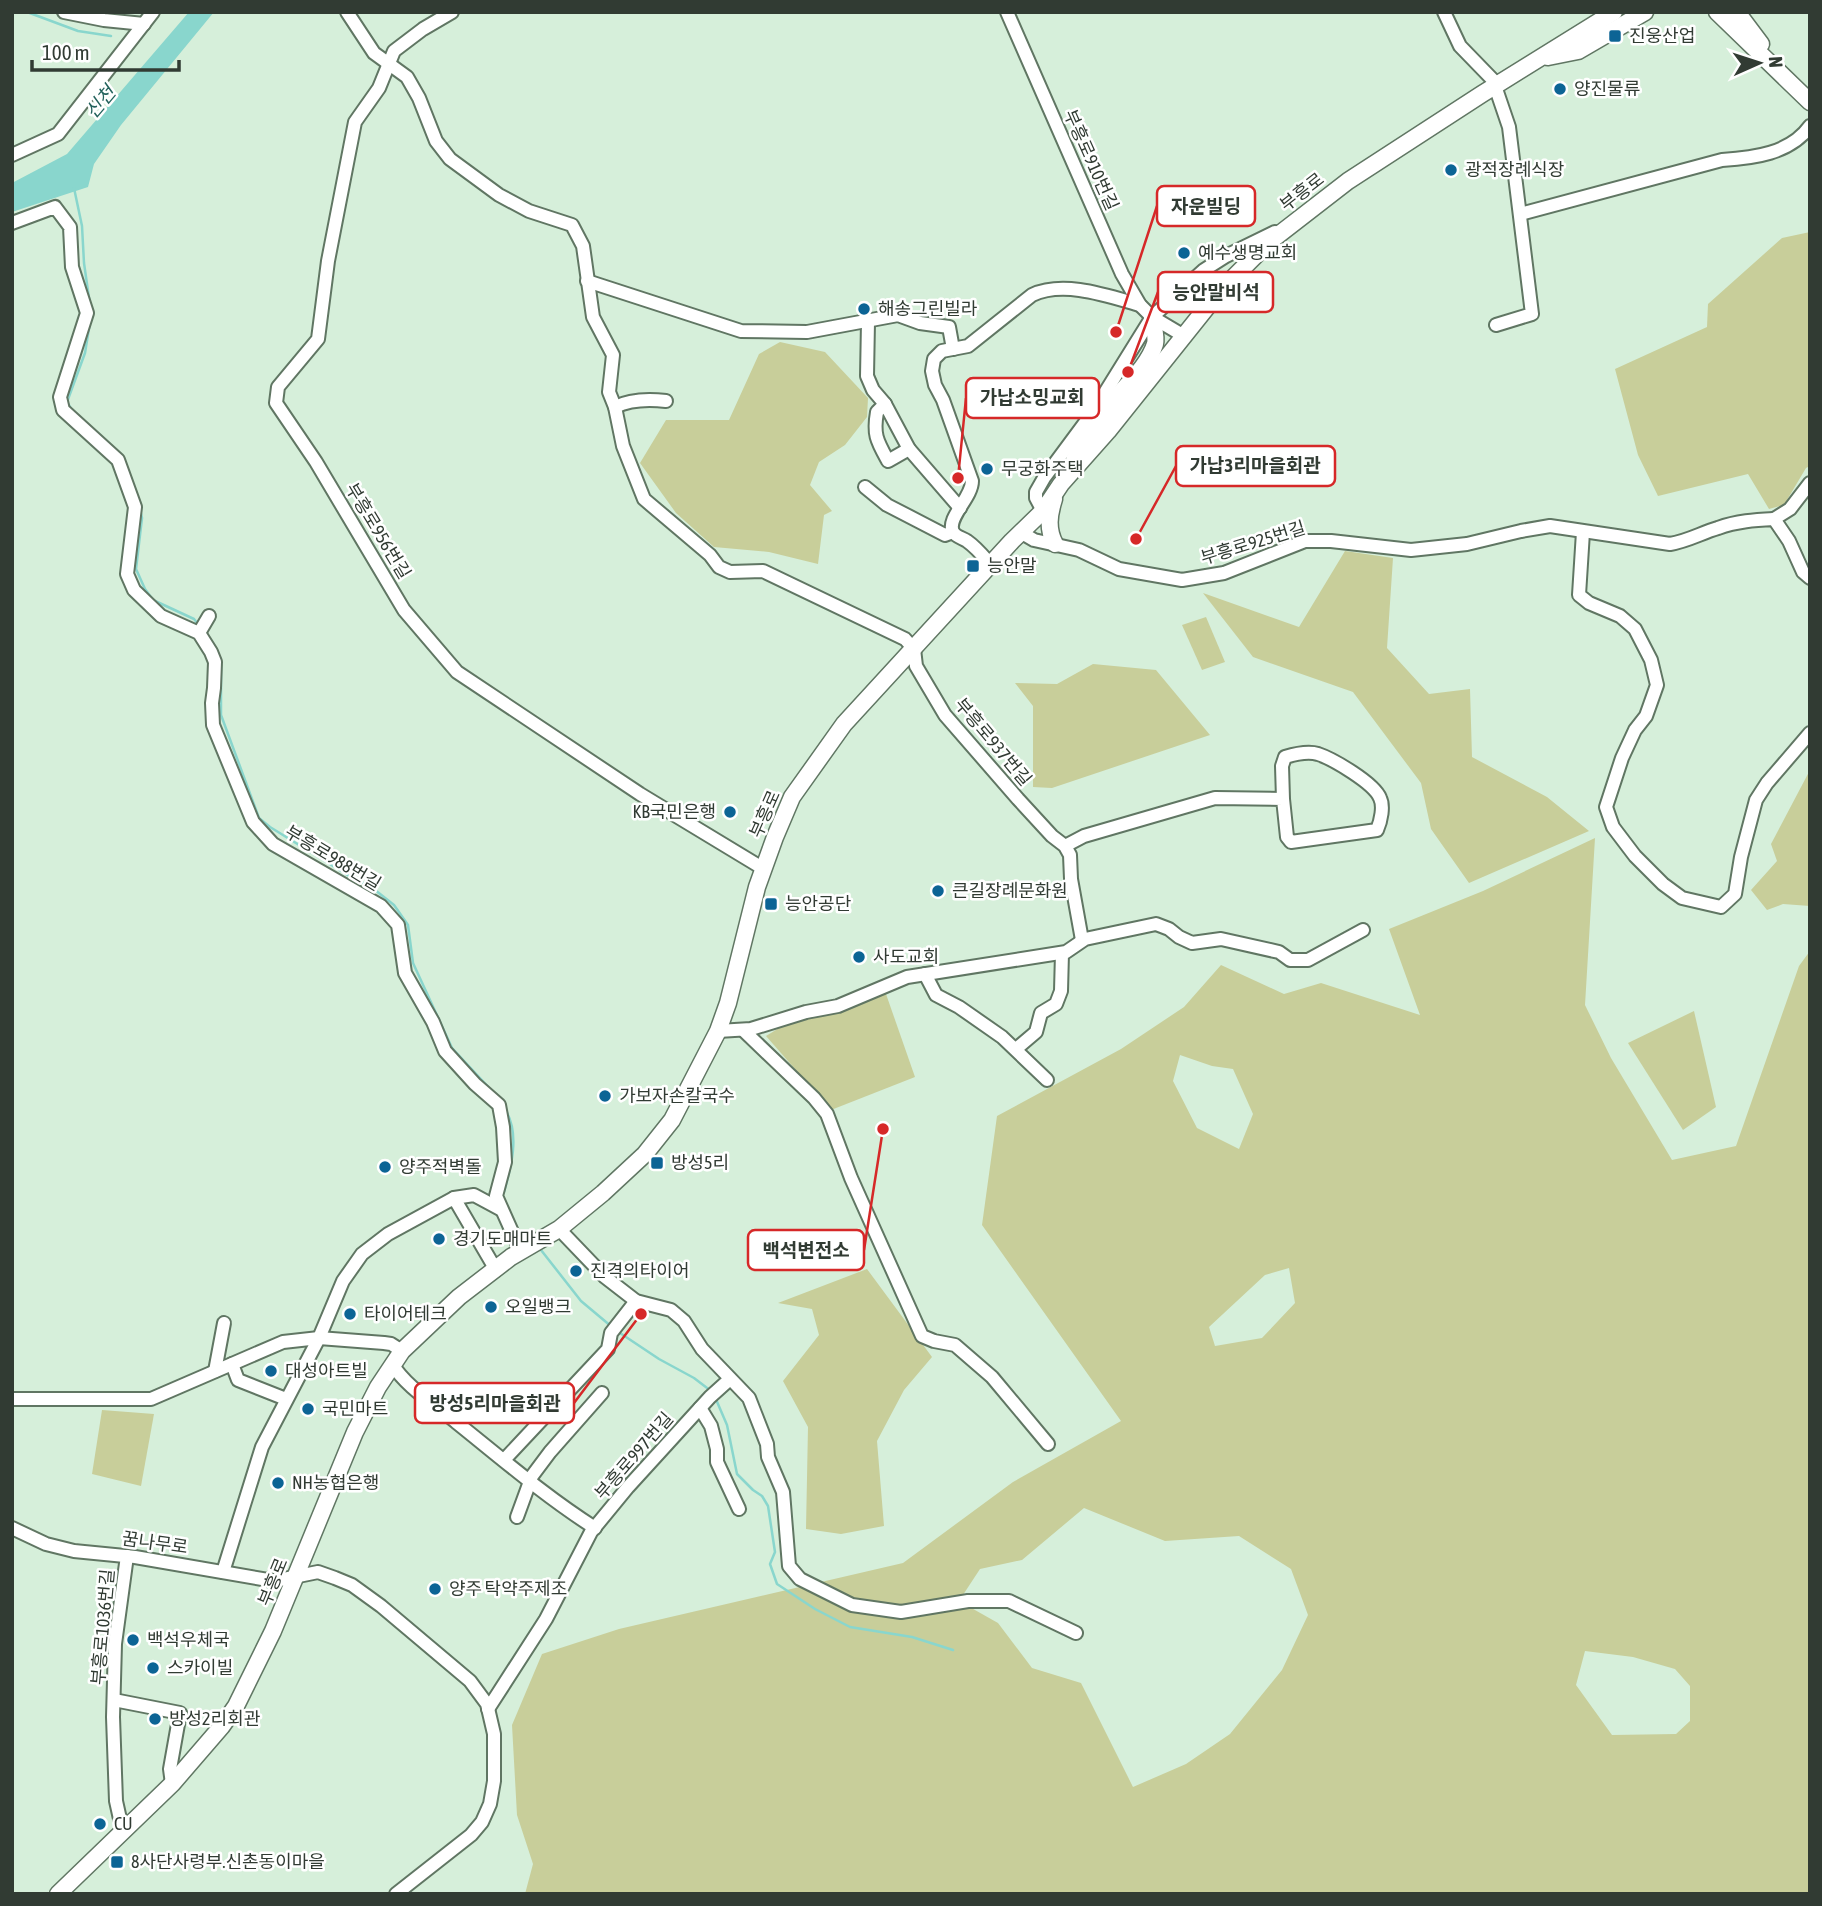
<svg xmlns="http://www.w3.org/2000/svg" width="1822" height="1906" font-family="'Asap Condensed','Noto Sans KR',sans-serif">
<rect width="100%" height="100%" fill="#d6efda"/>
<!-- green -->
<g fill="#c8ce9a" fill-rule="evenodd">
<polygon points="1810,232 1810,466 1806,468 1784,505 1769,509 1748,474 1658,496 1638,455 1615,369 1707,327 1708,304 1782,238"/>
<polygon points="780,342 825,352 868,398 867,417 845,445 819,462 810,485 832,511 824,515 818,564 769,552 714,547 676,513 640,463 666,420 729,420 759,354"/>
<polygon points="1345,551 1393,558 1387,648 1429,694 1470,689 1472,757 1547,797 1589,831 1469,883 1431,829 1421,783 1353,692 1253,657 1203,593 1299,627"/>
<polygon points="1206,617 1225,662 1202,670 1182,625"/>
<polygon points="1093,664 1156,670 1210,735 1052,788 1033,787 1033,706 1015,683 1057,684"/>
<polygon points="1810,770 1810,906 1783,904 1767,910 1751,890 1777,861 1771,844"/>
<path d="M1595 838 1585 1005 1611 1058 1672 1160 1736 1146 1799 966 1810 951V1894H525L533 1864 517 1815 512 1725 542 1654 619 1629 903 1563 1013 1482 1121 1421 982 1225 997 1116 1121 1049 1184 1007 1221 965 1284 994 1321 983 1420 1015 1389 929 1483 891ZM1180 1055 1212 1066 1233 1069 1253 1114 1239 1149 1197 1128 1173 1081ZM1289 1268 1295 1303 1262 1338 1215 1346 1209 1327 1265 1275ZM1084 1508 1165 1541 1239 1536 1291 1569 1308 1615 1282 1670 1230 1734 1186 1764 1133 1787 1081 1683 1032 1668 998 1623 959 1601 980 1569 1022 1560ZM1585 1651 1633 1657 1675 1669 1690 1686V1721L1676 1734 1612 1735 1576 1685Z"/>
<polygon points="886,994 915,1077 831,1110 766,1036 784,1025"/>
<polygon points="1694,1011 1716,1107 1683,1130 1628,1043"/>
<polygon points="867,1269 932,1357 904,1390 877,1441 884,1526 841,1534 806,1529 808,1427 783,1381 819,1335 812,1309 778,1303"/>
<polygon points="102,1410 154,1414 141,1486 92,1474"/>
</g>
<!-- water -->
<polygon fill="#89d6cd" points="189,12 214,12 121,125 94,164 88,187 12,212 12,183 67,154"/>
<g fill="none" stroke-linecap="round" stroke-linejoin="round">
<!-- stream -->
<g stroke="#89d6cd" stroke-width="2.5">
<polyline points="27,12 78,31 111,36"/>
<polyline points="74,188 82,226 84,263 91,312"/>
<polyline points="73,412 67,402 85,353 90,322"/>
<polyline points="140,509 142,518 136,569 145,589 153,600 194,619 198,624"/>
<polyline points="221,662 221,715 259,818 270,827 354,879 370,886 394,905 408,925 413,963 452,1048 492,1091"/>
<path d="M504 1192C511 1167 520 1135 506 1111"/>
<polyline points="541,1250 581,1301 612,1327"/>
<polyline points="617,1331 659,1359 694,1378 711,1391"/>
<polyline points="715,1397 727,1425 737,1474 753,1490 762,1496 768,1506 775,1552 770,1564 777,1584 815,1609 850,1627 912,1637 953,1650"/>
</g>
<defs>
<g id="minor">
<polyline points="64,12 104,20 144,24"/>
<polyline points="347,12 374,53 407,77 419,98 436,141 450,159 499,195 529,211 572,225 583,246 593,317 613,355 609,392 615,407 623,446 644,499 710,555 719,567 730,572 763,571 905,639 914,649 916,666 945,715 1018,799 1052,836 1065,846 1070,855 1071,879 1082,940"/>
<polyline points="452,12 423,29 394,51 379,88 355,122 328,261 318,339 278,387 276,403 316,462 404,610 457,672 640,794 764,869"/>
<polyline points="1007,12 1122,274 1140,305 1152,317 1184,336"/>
<polyline points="1444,12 1460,46 1493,80 1509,127 1532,314 1496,325"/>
<polyline points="12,155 58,134 153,12"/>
<path d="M1520 214 1722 160C1753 158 1790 154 1810 126"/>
<polyline points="12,223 55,207 70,227 72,267 87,313 60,397 63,410 118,460 135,507 127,574 134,590 161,616 199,633 211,652 215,662 214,688 212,703 213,725 253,822 273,844 381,906 398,925 405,973 433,1022 445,1051 475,1084 499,1105 503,1127 505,1162 496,1196 521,1252"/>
<polyline points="587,281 741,331 807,332 898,315 920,323 949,327 953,349"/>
<polyline points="868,322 867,376 873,390 885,404 909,449 960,508"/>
<path d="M885 404 877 412C873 435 877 441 888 461L909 449"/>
<path d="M615 407C631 399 649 399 666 401"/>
<polyline points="865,487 887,505 945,535 953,532"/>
<polyline points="1043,511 1036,498 1036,492 1044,478 1093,412 1152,317 1204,270 1226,256 1275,232"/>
<polyline points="1774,519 1790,509 1810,483"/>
<polyline points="1583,532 1579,595 1589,603 1620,616 1635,629 1651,660 1657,685 1646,716 1635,730 1622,758 1606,807 1613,827 1635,856 1663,884 1682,898 1721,907 1735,894 1741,857 1756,800 1767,783 1810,733"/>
<path d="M1022 533 1034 540 1079 550 1119 569 1182 580 1224 573 1305 541H1331L1411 550 1467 544 1521 531 1550 526 1670 544C1688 541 1701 533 1718 528 1737 521 1755 520 1774 519L1789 541 1803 572 1810 578"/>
<path d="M991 565C984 557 977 548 967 541 963 538 956 537 953 532 946 518 972 498 972 481L943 400 935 385 932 371 934 359 942 351 968 346 1032 295C1064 280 1108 296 1140 305"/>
<polyline points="199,633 209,616"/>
<path d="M1065 846 1084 836 1215 798 1283 799 1287 837 1291 842 1377 830C1381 821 1384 806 1380 798 1374 783 1333 759 1318 754 1308 751 1295 754 1285 757L1282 766 1283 799"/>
<polyline points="925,974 936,995 959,1007 1002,1037 1047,1080"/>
<polyline points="743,1030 814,1098 827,1114 851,1178 922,1336 934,1341 955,1345 992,1377 1048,1444"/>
<polyline points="718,1031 751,1029 806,1012 838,1006 907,977 1066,952 1085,939 1156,924 1169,929 1179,937 1192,943 1221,939 1279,952 1290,960 1308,960 1363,930"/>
<polyline points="1016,1049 1036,1032 1041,1013 1056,1004 1061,991 1062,953"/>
<polyline points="454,1198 474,1195 500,1209"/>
<polyline points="559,1229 605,1277 636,1301 671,1310 684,1321 702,1349 749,1398 767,1444 768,1457 783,1492 789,1566 800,1579 852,1605 901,1612 968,1601 1009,1601 1076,1633"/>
<polyline points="232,1364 238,1380 286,1399"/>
<path d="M392 1364C407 1388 435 1404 456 1422 501 1458 546 1497 595 1528"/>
<polyline points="215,1371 224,1323"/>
<polyline points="12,1399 151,1399 283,1342 319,1338 384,1343 391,1344 402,1351"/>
<polyline points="700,1408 711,1426 717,1449 717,1462 739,1509"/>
<polyline points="504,1460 608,1349 611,1333 636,1301"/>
<polyline points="517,1517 532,1476 550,1452 602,1393"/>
<polyline points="12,1528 46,1544 74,1551 135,1557 274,1581 318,1572 335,1578 352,1585 381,1606 470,1681 487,1704 494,1734 494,1781 490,1804 482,1822 471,1835 396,1894"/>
<polyline points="127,1556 115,1644 113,1717 116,1801 120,1819 129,1825"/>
<polyline points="223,1572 262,1447 319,1338 343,1281 362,1254 388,1234 454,1198 496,1270"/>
<polyline points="114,1700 180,1713 170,1769 172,1784"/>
<polyline points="488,1709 546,1619 591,1532 628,1487 710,1397 730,1379"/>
</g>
<g id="major">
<polyline points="1717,12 1810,102"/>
<polyline points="1737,12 1761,44"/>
<polyline points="1548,57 1578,51 1645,12"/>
<path d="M1074 460C1086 439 1099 420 1113 401 1127 384 1148 366 1155 344 1157 336 1153 325 1152 317"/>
<path d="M1054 499C1049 515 1047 529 1055 544"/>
<polyline points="58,1894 172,1784 222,1726 236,1706 273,1631 355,1432 378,1387 402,1351 459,1297 511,1257 559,1229 603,1193 645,1154 672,1120 718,1031 728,1003 757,887 775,837 792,797 844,724 1012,541 1043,511 1061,484 1108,431 1219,292 1268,243 1348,181 1482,94 1614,12"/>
</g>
</defs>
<!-- minor casing -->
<use href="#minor" stroke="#607663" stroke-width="16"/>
<!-- major casing -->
<use href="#major" stroke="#607663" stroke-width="19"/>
<!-- minor -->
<use href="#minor" stroke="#fff" stroke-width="12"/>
<!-- major -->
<use href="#major" stroke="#fff" stroke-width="16"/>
</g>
<!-- markers -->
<g fill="#0c6495" stroke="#fff" stroke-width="2.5">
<rect x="1608" y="29" width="14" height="14" rx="3.5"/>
<circle cx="1560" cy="89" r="7"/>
<circle cx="1451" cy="170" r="7"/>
<circle cx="1184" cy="253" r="7"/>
<circle cx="864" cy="309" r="7"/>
<circle cx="987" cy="469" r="7"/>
<rect x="966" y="559" width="14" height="14" rx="3.5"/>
<circle cx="730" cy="812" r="7"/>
<circle cx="938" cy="891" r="7"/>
<rect x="764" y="897" width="14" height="14" rx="3.5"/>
<circle cx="859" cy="957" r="7"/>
<circle cx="605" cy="1096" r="7"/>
<rect x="650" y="1156" width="14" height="14" rx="3.5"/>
<circle cx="385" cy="1167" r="7"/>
<circle cx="439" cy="1239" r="7"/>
<circle cx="576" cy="1271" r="7"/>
<circle cx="491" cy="1307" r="7"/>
<circle cx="350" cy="1314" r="7"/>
<circle cx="271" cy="1371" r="7"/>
<circle cx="308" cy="1409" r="7"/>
<circle cx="278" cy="1483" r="7"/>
<circle cx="435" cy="1589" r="7"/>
<circle cx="133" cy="1640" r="7"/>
<circle cx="153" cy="1668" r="7"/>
<circle cx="155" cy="1719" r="7"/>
<circle cx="100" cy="1824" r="7"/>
<rect x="110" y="1855" width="14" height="14" rx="3.5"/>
</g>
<g text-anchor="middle" stroke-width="5" stroke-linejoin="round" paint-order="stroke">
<!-- poi labels -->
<g font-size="18" fill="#313b33" stroke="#fff" text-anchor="start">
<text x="1629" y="42">진웅산업</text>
<text x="1574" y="95">양진물류</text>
<text x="1465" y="176">광적장례식장</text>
<text x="1198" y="259">예수생명교회</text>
<text x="878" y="315">해송그린빌라</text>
<text x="1001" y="475">무궁화주택</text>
<text x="987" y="572">능안말</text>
<text x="716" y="818" text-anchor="end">KB국민은행</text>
<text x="952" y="897">큰길장례문화원</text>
<text x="785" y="910">능안공단</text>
<text x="873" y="963">사도교회</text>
<text x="619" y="1102">가보자손칼국수</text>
<text x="671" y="1169">방성5리</text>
<text x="399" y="1173">양주적벽돌</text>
<text x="453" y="1245">경기도매마트</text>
<text x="590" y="1277">진격의타이어</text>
<text x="505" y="1313">오일뱅크</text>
<text x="364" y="1320">타이어테크</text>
<text x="285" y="1377">대성아트빌</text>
<text x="322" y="1415">국민마트</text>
<text x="292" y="1489">NH농협은행</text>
<text x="449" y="1595">양주 탁약주제조</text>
<text x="147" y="1646">백석우체국</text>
<text x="167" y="1674">스카이빌</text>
<text x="169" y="1725">방성2리회관</text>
<text x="114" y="1830">CU</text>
<text x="131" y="1868">8사단사령부.신촌동이마을</text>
</g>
<!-- street labels -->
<g font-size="18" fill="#313b33" stroke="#fff">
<text transform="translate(1091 160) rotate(66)" y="6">부흥로910번길</text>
<text transform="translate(1302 192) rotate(-38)" y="6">부흥로</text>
<text transform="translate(378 531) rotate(59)" y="6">부흥로956번길</text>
<text transform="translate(1253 543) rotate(-17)" y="6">부흥로925번길</text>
<text transform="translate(993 742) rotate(50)" y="6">부흥로937번길</text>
<text transform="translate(765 814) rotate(-66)" y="6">부흥로</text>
<text transform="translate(333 858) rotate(31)" y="6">부흥로988번길</text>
<text transform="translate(634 1456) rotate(-49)" y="6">부흥로997번길</text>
<text transform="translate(155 1543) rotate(8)" y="6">꿈나무로</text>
<text transform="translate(273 1582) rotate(-68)" y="6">부흥로</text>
<text transform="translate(103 1627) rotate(-85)" y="6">부흥로1036번길</text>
</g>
<!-- water labels -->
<g font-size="19" font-style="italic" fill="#23625c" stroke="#fff">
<text transform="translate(100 102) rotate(-50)" y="7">신천</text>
</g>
</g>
<!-- callouts -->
<path fill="none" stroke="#d62828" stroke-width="2.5" d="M1116 332L1157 206M1128 372L1158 292M958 478L966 398M1136 539L1176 466M883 1129L864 1250M641 1314L574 1403"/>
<g fill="#d62828" stroke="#fff" stroke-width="2.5">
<circle cx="1116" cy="332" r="7"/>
<circle cx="1128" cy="372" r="7"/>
<circle cx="958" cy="478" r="7"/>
<circle cx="1136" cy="539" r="7"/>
<circle cx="883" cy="1129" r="7"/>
<circle cx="641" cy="1314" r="7"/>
</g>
<g fill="#fff" stroke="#d62828" stroke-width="2.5">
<rect x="1157" y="186" width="98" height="40" rx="7"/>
<rect x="1158" y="272" width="115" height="40" rx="7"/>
<rect x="966" y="378" width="133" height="40" rx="7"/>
<rect x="1176" y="446" width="159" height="40" rx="7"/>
<rect x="748" y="1230" width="116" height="40" rx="7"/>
<rect x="415" y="1383" width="159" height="40" rx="7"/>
</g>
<g font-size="19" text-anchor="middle" font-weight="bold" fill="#313b33">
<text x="1206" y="213">자운빌딩</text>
<text x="1216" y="299">능안말비석</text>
<text x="1032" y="404">가납소밍교회</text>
<text x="1255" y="472">가납3리마을회관</text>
<text x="806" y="1257">백석변전소</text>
<text x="495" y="1410">방성5리마을회관</text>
</g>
<!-- border -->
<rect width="1822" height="1906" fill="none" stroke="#313b33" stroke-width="28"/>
<!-- north arrow -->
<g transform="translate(1759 63) rotate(87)" stroke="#ffffff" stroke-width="5" paint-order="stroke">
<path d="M0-5L12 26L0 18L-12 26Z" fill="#313b33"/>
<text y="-10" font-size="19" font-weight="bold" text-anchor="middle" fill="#313b33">N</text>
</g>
<!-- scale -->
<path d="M32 60v10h147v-10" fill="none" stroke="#313b33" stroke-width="3.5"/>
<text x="42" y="60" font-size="21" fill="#313b33" stroke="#ffffff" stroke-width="5" paint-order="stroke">100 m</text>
</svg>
